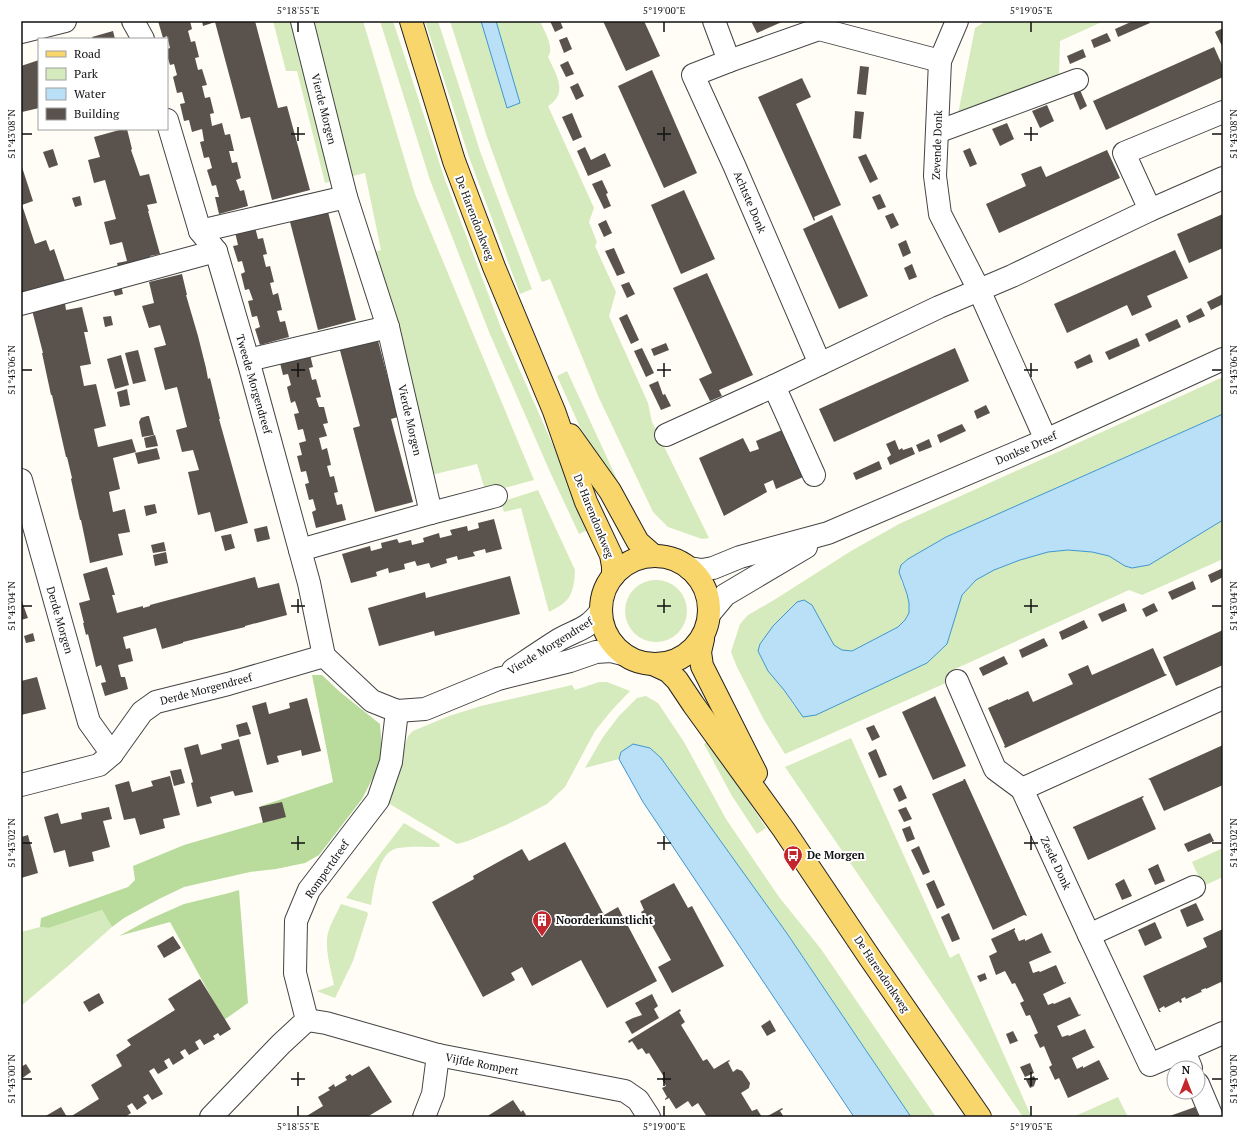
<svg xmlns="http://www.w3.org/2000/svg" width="1244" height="1138" font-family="'PT Serif',serif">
<rect width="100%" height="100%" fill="#fffdf5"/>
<!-- green -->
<g fill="#d5ebbd">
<polygon points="273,21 363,21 415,194 534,480 486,493 477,464 427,476 360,255 381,250 365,173 325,183 297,71 286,71"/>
<polygon points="380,21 393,21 444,177 501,328 590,529 579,534 550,472 489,332 430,180"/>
<polygon points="425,21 438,21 481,154 532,289 520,294 469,157"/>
<path d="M450 21H540C544 31 555 47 548 57 556 74 569 93 548 106L594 208 589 222 597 242 595 246 616 292 609 316 648 403 652 422 709 538 702 539 668 527 653 512 599 398 550 279 542 282 508 195 487 137Z"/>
<polygon points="986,21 1104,21 1060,41 1059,75 958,114 975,28"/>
<polygon points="567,371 622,490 619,491 580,427 557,376"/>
<polygon points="1223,377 1223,414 946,537 908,559 901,565 901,581 907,594 909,603 909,613 905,620 898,627 852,651 842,650 834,645 812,605 784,690 795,707 947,644 962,595 976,580 994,570 1020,560 1048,552 1068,550 1092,552 1109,556 1125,566 1133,568 1149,565 1223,520 1223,559 1142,595 1129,590 955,669 948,682 785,754 764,720 737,667 731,652 740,624 748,615 774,600 851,551 899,524"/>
<path d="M538 490 575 570C575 579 573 595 566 601 561 606 554 609 549 612L521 508 504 512 501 502Z"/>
<circle cx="656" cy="611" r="31"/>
<polygon points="599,682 607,682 630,691 612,710 595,731 565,787 547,804 506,825 468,841 457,844 388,803 396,781 405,745 408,736 413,731 449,716 481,706 572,685 575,690"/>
<polygon points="646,696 658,703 684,742 726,819 779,897 821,949 936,1117 911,1117 786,932 621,752 619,759 585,768 603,737 619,716 637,698"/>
<polygon points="851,738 950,958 959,953 1031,1116 1023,1117 785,767"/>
<polygon points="707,742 742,791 766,828 757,834 732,796 704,744"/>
<path d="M404 823 438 843 440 845 439 847C426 847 411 846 398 848 377 852 374 889 371 905L346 898Z"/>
<polygon points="1223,848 1223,877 1203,886 1192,862"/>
<path d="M341 904 367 912 368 914 353 961 335 998 317 991 334 985C331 971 326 954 327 939 328 927 336 915 341 904Z"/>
<polygon points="102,910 112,927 67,967 21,1006 21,932 40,927 49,928"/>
<polygon points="1118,1097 1128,1117 1073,1117"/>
</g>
<!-- forest -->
<g fill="#b9dc9c">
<polygon points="312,675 322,675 340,692 380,724 382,750 377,770 362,799 319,855 305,863 276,869 250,872 184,887 159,899 124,918 112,927 102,910 49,928 40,927 41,918 128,887 135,880 133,866 184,845 263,822 261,806 333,782"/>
<polygon points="239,890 248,1003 224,1020 170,922 119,936 150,919 184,904 229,893"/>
</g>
<!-- water -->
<g fill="#b9e0f7" stroke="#3f96cf">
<polygon points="481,21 496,21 520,103 507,108"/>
<polygon points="1223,414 1223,520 1149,565 1132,568 1125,566 1109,556 1092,552 1068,550 1048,552 1020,560 994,570 976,580 962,595 947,644 927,663 816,715 803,717 784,690 768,671 758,651 760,644 773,626 797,602 804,600 812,605 834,645 842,650 852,651 898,627 905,620 909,613 909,603 907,594 899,572 901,565 908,559 946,537"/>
<polygon points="633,744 650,748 661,758 786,932 911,1117 854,1117 643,802 619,759 621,752"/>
</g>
<!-- building -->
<g fill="#5a524d">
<polygon points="158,21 190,21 192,29 188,31 191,42 195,41 199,57 195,58 198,70 202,69 207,85 202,86 205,98 210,97 214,113 210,114 212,126 222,123 225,135 230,134 234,151 229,151 232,163 237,162 241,178 236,180 240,191 244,190 248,206 219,214 215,197 219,197 216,185 212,186 207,170 212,168 209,157 204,158 200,142 204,141 202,129 192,132 189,120 184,121 180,104 185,103 182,92 177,93 173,77 177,75 174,64 170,65 167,55 167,49 170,48 167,36 163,38"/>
<polygon points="202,21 255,21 278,108 287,106 310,190 272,200 250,117 241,119 215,22 203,26"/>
<polygon points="550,21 560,21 563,28 555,32"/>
<polygon points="603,21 644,21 660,56 626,71"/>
<polygon points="751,21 784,21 757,33"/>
<polygon points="1133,21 1149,21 1150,23 1118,37 1115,29"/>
<polygon points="1223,28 1223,48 1215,32"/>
<polygon points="113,31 115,39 93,39 92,37"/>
<polygon points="1107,33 1111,41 1094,48 1091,40"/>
<polygon points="567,37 572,49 564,53 559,40"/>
<polygon points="1214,47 1223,67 1223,77 1106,130 1093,101"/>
<polygon points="1083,49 1086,57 1070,64 1067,56"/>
<polygon points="39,60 39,108 22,112 21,109 21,66"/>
<polygon points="568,61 574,74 566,77 560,65"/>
<polygon points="860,66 869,67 866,95 857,94"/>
<polygon points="652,70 697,173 664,188 618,86"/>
<polygon points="802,78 811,97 796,104 841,205 814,217 815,220 814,221 758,97"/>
<polygon points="578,83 584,96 576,100 570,87"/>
<polygon points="1080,90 1087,106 1080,110 1073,93"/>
<polygon points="1047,105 1054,121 1040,128 1032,111"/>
<polygon points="855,111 864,112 861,139 853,138"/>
<polygon points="572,113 582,137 573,141 562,117"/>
<polygon points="1007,123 1014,139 1000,146 992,129"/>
<polygon points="123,129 127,129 132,149 131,150 140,176 149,174 157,203 147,205 149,211 148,211 160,254 150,256 151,262 119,271 117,263 127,261 122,242 110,245 107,234 104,222 116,219 105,180 94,183 88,160 100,157 94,137"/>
<polygon points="585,147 591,160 605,153 611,166 588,176 577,151"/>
<polygon points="970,148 977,164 970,167 963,151"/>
<polygon points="53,149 58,165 49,168 43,152"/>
<polygon points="1107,150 1120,178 999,233 986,204 1026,186 1021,174 1041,166 1046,177"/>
<polygon points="866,154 878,179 870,183 858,157"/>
<polygon points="21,164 33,201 22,205 35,244 46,240 50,251 54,249 66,284 21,295"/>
<polygon points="602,180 608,193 606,194 611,206 604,209 592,184"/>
<polygon points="684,190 715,259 681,274 651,205"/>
<polygon points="880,194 886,207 878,210 872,197"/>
<polygon points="80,196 82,205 75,207 72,198"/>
<polygon points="327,208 356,320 318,330 289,218"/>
<polygon points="893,213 899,225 891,229 885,216"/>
<polygon points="1223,214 1223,248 1189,263 1177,234"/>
<polygon points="832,215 868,296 839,309 803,229"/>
<polygon points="606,220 612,233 604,237 598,224"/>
<polygon points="255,227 258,239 263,238 267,254 263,255 266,267 270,266 274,282 270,283 273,295 278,293 282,310 277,311 280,322 285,321 289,337 260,345 255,329 260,327 257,316 252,317 248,301 253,300 249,289 245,290 241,274 245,272 242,261 238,262 233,246 238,245 235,232"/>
<polygon points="906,240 911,253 903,257 898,244"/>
<polygon points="614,248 625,273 617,276 605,251"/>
<polygon points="1175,250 1188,278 1147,296 1152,307 1132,316 1127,305 1067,333 1054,304"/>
<polygon points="912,264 917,277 909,280 904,268"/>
<polygon points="707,273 753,375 719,390 722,396 710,401 699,379 712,373 673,288"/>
<polygon points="182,274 187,295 186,295 198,336 206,368 208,379 210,378 220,419 219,419 248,523 215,532 210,512 198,515 188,472 199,470 193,450 182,452 176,430 187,427 177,387 165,390 154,348 166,345 160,325 149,328 142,306 154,303 149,282"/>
<polygon points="629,282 635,294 627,298 621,285"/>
<polygon points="121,285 123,294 115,296 112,287"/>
<polygon points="1223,294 1223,304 1211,310 1207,302"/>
<polygon points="65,303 66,310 82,307 88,332 84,332 91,364 80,366 84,386 96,384 106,426 94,429 98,447 132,439 136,452 113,458 120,489 109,492 113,512 125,509 130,532 118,534 123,555 90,563 81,520 80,520 71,479 72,478 67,457 66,457 52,395 51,395 42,353 43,353 32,310"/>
<polygon points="1201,308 1205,316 1189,323 1186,316"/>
<polygon points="627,314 639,340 631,344 619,318"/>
<polygon points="111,316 113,325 105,327 103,317"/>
<polygon points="1177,319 1181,327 1149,342 1145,334"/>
<polygon points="376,333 398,417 391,419 413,502 375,512 353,428 360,426 338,343"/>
<polygon points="1137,338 1140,346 1109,360 1105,352"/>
<polygon points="666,343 669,350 654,356 651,349"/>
<polygon points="642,348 654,373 646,377 634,351"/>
<polygon points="955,348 969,381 834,442 819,409"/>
<polygon points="138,350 146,381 133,384 125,353"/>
<polygon points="309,351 313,367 309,368 312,380 316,379 321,397 316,398 319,407 324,407 328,423 323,424 327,436 319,438 322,450 327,448 331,465 327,466 330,477 334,476 338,492 334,493 337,505 342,504 346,520 316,528 312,512 316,510 313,499 309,500 305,484 309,483 306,471 301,472 297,456 302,455 299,443 306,441 303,429 298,430 294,414 299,413 295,401 291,403 287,387 291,385 288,374 283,375 279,359"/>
<polygon points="1090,354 1093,362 1077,369 1074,362"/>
<polygon points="121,355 129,385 115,389 107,359"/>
<polygon points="658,381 663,395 665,394 671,406 661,410 649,385"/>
<polygon points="127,389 130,405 120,407 117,392"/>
<polygon points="986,405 990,413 977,419 974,411"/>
<polygon points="147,416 149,416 154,435 142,437 139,422 141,418"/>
<polygon points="962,424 966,431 940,443 937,435"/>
<polygon points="782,430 803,477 776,489 773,480 764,484 767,492 724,516 699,458 743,438 750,452 759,449 756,441"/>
<polygon points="155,435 158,446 146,448 144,438"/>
<polygon points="929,439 932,447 919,452 916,445"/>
<polygon points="895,440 899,450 902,448 903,450 912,447 915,454 890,465 887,458 891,455 886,444"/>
<polygon points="157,448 160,459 138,464 135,453"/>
<polygon points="879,461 882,469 856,480 853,473"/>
<polygon points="155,504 157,513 146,516 144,506"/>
<polygon points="494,519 502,549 486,553 485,549 473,552 475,556 458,560 457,556 446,559 447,563 431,568 429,563 417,566 415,561 404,564 405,569 389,573 388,568 376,572 377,576 351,583 342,554 370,546 371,551 382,548 381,543 397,539 399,543 411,540 412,545 424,542 423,538 439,533 440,538 452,535 450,530 467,526 468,531 479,528 478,523"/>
<polygon points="267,526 270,539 257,542 254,529"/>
<polygon points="231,534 235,548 225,551 221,536"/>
<polygon points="164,542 166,551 153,553 151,545"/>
<polygon points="166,552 168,563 155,566 153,555"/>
<polygon points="107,567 115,595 112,595 117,613 143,606 143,608 150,606 150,605 255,577 258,588 279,583 287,615 245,626 245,627 183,642 183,643 162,649 156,628 123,637 126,649 130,648 133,661 118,665 121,677 125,677 128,689 105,696 101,683 106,682 101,665 96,667 88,634 86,635 83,623 84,623 79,603 90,600 83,574"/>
<polygon points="1223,568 1223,577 1211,583 1208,575"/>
<polygon points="510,576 520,614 435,636 434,631 379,646 368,608 425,592 426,598"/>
<polygon points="1193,581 1196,589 1172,600 1168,592"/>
<polygon points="21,599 28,618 21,620"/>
<polygon points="1124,603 1127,611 1102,622 1098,614"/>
<polygon points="1154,603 1158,611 1146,617 1142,609"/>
<polygon points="1084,620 1088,628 1062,640 1059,632"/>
<polygon points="1223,630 1223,665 1176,686 1163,657"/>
<polygon points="33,633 35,641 26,643 24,636"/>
<polygon points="1044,638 1048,646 1022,658 1019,650"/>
<polygon points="1153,648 1165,674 1166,674 1167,675 1005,748 1004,746 1005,746 988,708 1008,699 1008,700 1028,691 1033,702 1073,684 1068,674 1088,665 1092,675"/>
<polygon points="1004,656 1008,664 983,676 979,668"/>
<polygon points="37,677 46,709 21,715 21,681"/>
<polygon points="935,696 966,766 933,780 902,712 934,697"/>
<polygon points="307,698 321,751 302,756 301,750 277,756 279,762 267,765 252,706 266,702 269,714 290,708 289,703"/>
<polygon points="247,722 251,734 239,737 236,725"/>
<polygon points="874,725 880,737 872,741 866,728"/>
<polygon points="239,739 253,792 235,796 233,791 210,797 212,803 197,807 191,783 193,782 184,748 198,744 201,755 222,749 221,744"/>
<polygon points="1223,745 1223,785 1164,811 1150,780 1148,779"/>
<polygon points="876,749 887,775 879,778 868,753"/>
<polygon points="181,769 185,783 174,786 170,771"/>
<polygon points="170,776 180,815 163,819 165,828 140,835 135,818 124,820 115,785 129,781 132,792 153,786 151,781"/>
<polygon points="963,779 965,779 1027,916 1024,915 993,930 932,794 964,780"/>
<polygon points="901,785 907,798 899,802 893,789"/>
<polygon points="1143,796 1144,797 1142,798 1156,829 1088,860 1074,828 1073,829 1073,827"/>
<polygon points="282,802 286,817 263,823 259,807"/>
<polygon points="109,807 112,819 103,821 110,847 92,852 94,861 69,867 65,850 54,853 44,817 58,813 61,824 82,819 81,813"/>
<polygon points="906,807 912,819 904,822 898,810"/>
<polygon points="910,826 915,839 907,842 902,829"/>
<polygon points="1210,833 1214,841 1188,852 1184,844"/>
<polygon points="28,835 38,873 21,878 21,837"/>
<polygon points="565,842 604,915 618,907 657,981 607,1008 581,960 532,986 522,967 511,973 515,980 483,997 432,902 474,879 473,876 522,849 529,861"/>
<polygon points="919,846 930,872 923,875 911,850"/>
<polygon points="1158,864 1165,881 1155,885 1148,869"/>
<polygon points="1124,879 1132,896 1122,900 1115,884"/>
<polygon points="934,880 945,905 937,909 926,884"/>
<polygon points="674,883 688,908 692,906 724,966 672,993 658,967 671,960 651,924 648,925 641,912 644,910 640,901"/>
<polygon points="1196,903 1204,920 1187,927 1180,910"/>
<polygon points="949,913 960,939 952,942 941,917"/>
<polygon points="1155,922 1162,938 1145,946 1138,930"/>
<polygon points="1015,928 1015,930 1014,930 1019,941 1025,939 1025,941 1042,933 1050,951 1052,952 1029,962 1033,973 1039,971 1040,972 1056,965 1064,983 1066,982 1066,983 1043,994 1048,1005 1053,1003 1054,1004 1070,997 1079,1015 1080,1014 1081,1015 1057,1026 1062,1037 1068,1035 1069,1036 1085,1029 1093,1046 1095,1047 1072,1058 1077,1069 1083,1066 1083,1068 1099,1060 1108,1078 1109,1078 1109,1079 1068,1098 1059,1078 1055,1080 1049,1067 1052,1065 1044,1046 1040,1048 1034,1035 1038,1033 1030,1015 1026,1016 1020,1003 1024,1001 1015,983 1012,984 1005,971 996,975 989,956 997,952 991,939"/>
<polygon points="1223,929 1223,986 1221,982 1206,989 1206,988 1201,990 1202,993 1201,992 1186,999 1185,997 1181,999 1182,1002 1180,1003 1179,1001 1165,1008 1164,1006 1159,1009 1161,1012 1159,1012 1143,976 1207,947 1203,938"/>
<polygon points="173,936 181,948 164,958 157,946"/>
<polygon points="985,973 987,979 980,982 977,976"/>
<polygon points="200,979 231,1029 220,1036 218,1033 213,1036 215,1039 204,1045 200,1039 195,1042 199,1049 189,1055 185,1049 180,1052 184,1058 173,1065 169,1058 164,1061 168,1068 158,1074 154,1068 149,1071 163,1094 152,1100 148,1094 143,1097 147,1103 137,1110 132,1103 127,1106 131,1113 125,1117 70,1117 99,1099 91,1085 122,1066 116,1055 131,1045 127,1040 175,1010 168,999"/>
<polygon points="99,993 104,1003 89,1012 83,1002"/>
<polygon points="652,994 658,1006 654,1009 659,1018 632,1034 625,1022 633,1018 642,1015 635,1003"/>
<polygon points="680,1009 681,1011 679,1012 685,1022 681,1025 703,1061 707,1059 714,1069 729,1060 730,1061 728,1062 733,1072 737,1069 742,1071 750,1083 749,1088 741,1093 752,1111 757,1109 762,1117 707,1117 698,1103 692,1107 688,1101 676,1109 669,1098 665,1100 665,1099 667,1097 662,1088 666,1086 662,1079 664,1077 649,1053 646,1054 642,1048 638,1050 632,1041 629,1043 628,1041"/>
<polygon points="770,1020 776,1031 767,1036 761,1026"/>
<polygon points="1013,1031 1018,1041 1010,1044 1006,1034"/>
<polygon points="1030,1063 1034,1073 1025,1077 1020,1067"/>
<polygon points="26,1064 31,1072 21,1079 21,1067"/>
<polygon points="369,1066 392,1102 367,1117 305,1117 323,1106 318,1097 330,1090 328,1088 334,1084 335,1087 347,1080 345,1077 350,1074 352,1076"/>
<polygon points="1034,1076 1036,1080 1034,1086 1030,1088 1026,1080"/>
<polygon points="513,1100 521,1112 523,1110 526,1115 523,1117 486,1117"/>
<polygon points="61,1107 67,1117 44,1117"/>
<polygon points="1195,1107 1199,1117 1167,1117"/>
<polygon points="782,1108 783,1109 780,1111 784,1117 766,1117"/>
</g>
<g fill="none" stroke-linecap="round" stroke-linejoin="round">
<defs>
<g id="minor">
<polyline points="133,21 143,39"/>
<polyline points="302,21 346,197 388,327 431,513"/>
<polyline points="714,21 729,61"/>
<polyline points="21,32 65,21"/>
<polyline points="940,61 935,176 940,214 979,290 1046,440"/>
<polyline points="167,120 200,231 216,251 248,360 309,583 324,656"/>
<polyline points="937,132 1077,80"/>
<polyline points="1150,210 1223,178"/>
<polyline points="200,231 346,197"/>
<polyline points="21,304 216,251"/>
<polyline points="248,360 388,327"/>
<polyline points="820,364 734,165 693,75 729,61 819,29 940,61 957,21"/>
<polyline points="774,386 814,475"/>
<polyline points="666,435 774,386 939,307 1012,276 1150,210 1124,153 1223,112"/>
<polyline points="21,480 89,722 112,754"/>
<polyline points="300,550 431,513 496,496"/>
<polyline points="689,568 702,570 713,568 740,557 828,533 1046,440 1223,359"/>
<polyline points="710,613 725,595 806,547"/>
<polyline points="324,656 372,701 397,711 425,709 498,679 570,661 596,652 611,651 623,654"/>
<path d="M513 670C528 660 544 649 560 639 578 629 587 630 601 611"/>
<polyline points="957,681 995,769 1022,789"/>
<polyline points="1223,698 1022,789 1089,935 1150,1065 1223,1033"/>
<polyline points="21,785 99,765 112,754 142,712 156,702 228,684 324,656"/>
<polyline points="1089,935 1194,887"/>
<polyline points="307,1020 326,1023 438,1055 625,1091 638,1100 649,1117"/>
<polyline points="1184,1051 1191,1068"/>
<polyline points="1198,1084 1212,1117"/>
<polyline points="211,1117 281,1044 307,1020 295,973 296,921 309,890 378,800 391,762 397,711"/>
<polyline points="424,1117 433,1094 438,1055"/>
</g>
<g id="major">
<polyline points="411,21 454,161 494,267 554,411 586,502 611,555 613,566 613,576"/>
<polyline points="570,435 610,491 638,542 654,556"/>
<circle cx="655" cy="610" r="54"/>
<polyline points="703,639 700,652 702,666 756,773"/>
<polyline points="655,665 668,671 677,680 693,704 784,830 870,958 980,1117"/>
</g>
</defs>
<!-- minor casing -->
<use href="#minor" stroke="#444" stroke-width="24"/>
<!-- major casing -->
<use href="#major" stroke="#222" stroke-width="24"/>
<!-- minor -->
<use href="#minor" stroke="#fff" stroke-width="22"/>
<!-- major -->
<use href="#major" stroke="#f9d66b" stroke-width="22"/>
</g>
<!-- ticks -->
<path fill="none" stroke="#111" stroke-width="1.5" d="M298 22V32M664 22V32M1031 22V32M298 127V141M664 127V141M1031 127V141M22 134H32M291 134H305M657 134H671M1024 134H1038M1212 134H1222M298 363V377M664 363V377M1031 363V377M22 370H32M291 370H305M657 370H671M1024 370H1038M1212 370H1222M298 599V613M664 599V613M1031 599V613M22 606H32M291 606H305M657 606H671M1024 606H1038M1212 606H1222M298 836V850M664 836V850M1031 836V850M22 843H32M291 843H305M657 843H671M1024 843H1038M1212 843H1222M298 1072V1086M664 1072V1086M1031 1072V1086M22 1079H32M291 1079H305M657 1079H671M1024 1079H1038M1212 1079H1222M298 1106V1116M664 1106V1116M1031 1106V1116"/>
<!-- icons -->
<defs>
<symbol id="bus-pin" viewBox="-11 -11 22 30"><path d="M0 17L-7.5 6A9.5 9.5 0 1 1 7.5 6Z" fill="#c4262e" stroke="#fff"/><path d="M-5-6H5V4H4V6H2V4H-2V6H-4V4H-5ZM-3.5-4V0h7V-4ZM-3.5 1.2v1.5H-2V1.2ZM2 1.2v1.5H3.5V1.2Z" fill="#fff"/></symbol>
<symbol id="building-pin" viewBox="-11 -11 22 30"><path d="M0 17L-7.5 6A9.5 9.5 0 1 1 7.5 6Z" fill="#c4262e" stroke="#fff"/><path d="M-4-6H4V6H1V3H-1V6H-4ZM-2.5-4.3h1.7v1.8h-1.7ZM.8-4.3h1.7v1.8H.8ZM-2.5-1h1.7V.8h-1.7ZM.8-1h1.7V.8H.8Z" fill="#fff"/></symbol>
</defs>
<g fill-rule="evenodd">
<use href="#bus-pin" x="782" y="844" width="22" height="30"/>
<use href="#building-pin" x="531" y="909" width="22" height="30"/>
</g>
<g text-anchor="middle" stroke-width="4" stroke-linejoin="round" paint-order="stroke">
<!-- street labels -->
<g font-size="11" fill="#111" stroke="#fff">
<text transform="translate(324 109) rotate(76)" y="4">Vierde Morgen</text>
<text transform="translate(937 145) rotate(-88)" y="4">Zevende Donk</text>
<text transform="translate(750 202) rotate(67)" y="4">Achtste Donk</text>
<text transform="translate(475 218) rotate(69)" y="4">De Harendonkweg</text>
<text transform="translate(254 384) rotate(74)" y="4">Tweede Morgendreef</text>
<text transform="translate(410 420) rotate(77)" y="4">Vierde Morgen</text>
<text transform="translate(1026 448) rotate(-24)" y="4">Donkse Dreef</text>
<text transform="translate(594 516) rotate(68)" y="4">De Harendonkweg</text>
<text transform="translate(60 620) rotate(74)" y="4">Derde Morgen</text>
<text transform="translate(550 646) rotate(-32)" y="4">Vierde Morgendreef</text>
<text transform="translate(206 689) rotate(-15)" y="4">Derde Morgendreef</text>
<text transform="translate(1056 863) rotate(65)" y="4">Zesde Donk</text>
<text transform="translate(327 869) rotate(-55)" y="4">Rompertdreef</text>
<text transform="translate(882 974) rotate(56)" y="4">De Harendonkweg</text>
<text transform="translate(482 1064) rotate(11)" y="4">Vijfde Rompert</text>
</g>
<!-- poi labels -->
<g font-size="11" font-weight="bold" fill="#111" stroke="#fff" text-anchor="start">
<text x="807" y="859">De Morgen</text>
<text x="556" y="924">Noorderkunstlicht</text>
</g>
</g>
<!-- border -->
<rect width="1244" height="1138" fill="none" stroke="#ffffff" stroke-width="44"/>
<!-- legend -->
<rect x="38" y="38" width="130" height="92" fill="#ffffff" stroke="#a0a0a0"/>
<rect x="46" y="51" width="20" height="6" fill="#f9d66b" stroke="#a0a0a0"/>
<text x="74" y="58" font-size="12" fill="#111111">Road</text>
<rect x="46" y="68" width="20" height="12" fill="#d5ebbd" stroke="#a0a0a0"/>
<text x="74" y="78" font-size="12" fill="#111111">Park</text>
<rect x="46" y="88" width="20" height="12" fill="#b9e0f7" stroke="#a0a0a0"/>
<text x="74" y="98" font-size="12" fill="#111111">Water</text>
<rect x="46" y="108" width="20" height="12" fill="#5a524d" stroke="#a0a0a0"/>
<text x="74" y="118" font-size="12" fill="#111111">Building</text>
<!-- north arrow -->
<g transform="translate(1186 1080)"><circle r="19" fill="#ffffff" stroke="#a0a0a0"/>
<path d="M0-3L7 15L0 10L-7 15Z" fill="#c4262e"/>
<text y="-6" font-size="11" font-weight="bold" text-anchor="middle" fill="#111111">N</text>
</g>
<rect x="22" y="22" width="1200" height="1094" fill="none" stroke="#111" stroke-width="1.5"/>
<g font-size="10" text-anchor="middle" fill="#111">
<text x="298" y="14">5°18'55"E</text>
<text x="664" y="14">5°19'00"E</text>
<text x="1031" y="14">5°19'05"E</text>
<text transform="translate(11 134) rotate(-90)" y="4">51°43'08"N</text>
<text transform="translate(1233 134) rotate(-90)" y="4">51°43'08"N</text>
<text transform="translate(11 370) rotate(-90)" y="4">51°43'06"N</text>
<text transform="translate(1233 370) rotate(-90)" y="4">51°43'06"N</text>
<text transform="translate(11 606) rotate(-90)" y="4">51°43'04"N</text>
<text transform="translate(1233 606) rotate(-90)" y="4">51°43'04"N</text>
<text transform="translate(11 843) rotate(-90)" y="4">51°43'02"N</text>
<text transform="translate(1233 843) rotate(-90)" y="4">51°43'02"N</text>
<text transform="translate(11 1079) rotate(-90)" y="4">51°43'00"N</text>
<text transform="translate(1233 1079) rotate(-90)" y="4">51°43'00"N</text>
<text x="298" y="1130">5°18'55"E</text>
<text x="664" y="1130">5°19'00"E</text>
<text x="1031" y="1130">5°19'05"E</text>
</g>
</svg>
